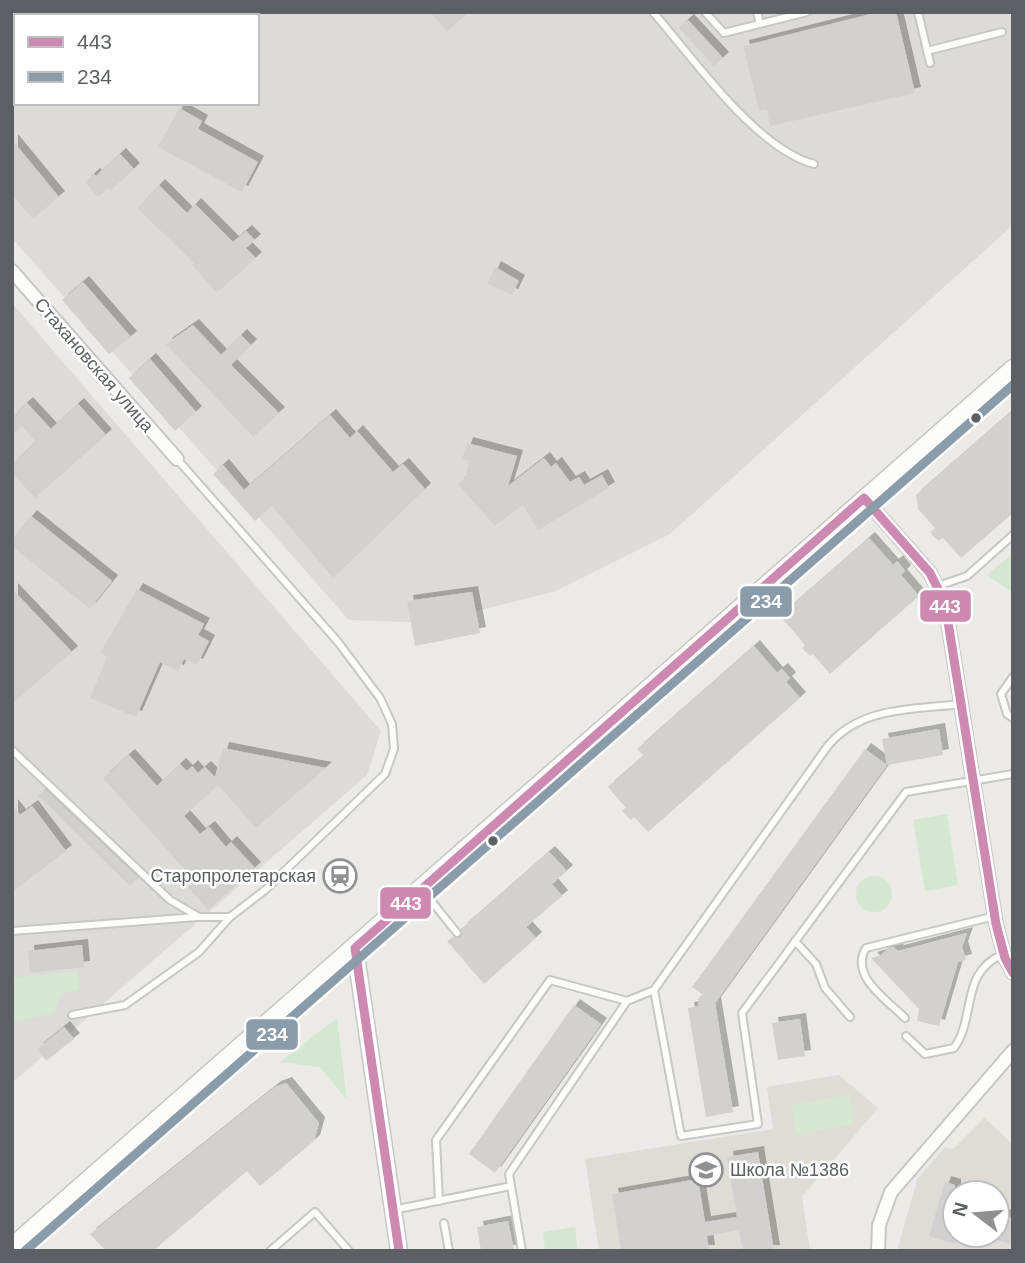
<svg xmlns="http://www.w3.org/2000/svg" width="1025" height="1263" font-family="Helvetica,sans-serif">
<defs>
<filter id="shadow"><feDropShadow dx="6" dy="-6" stdDeviation="0" flood-color="#0004"/></filter>
</defs>
<rect width="100%" height="100%" fill="#ebeae6"/>
<!-- industrial -->
<g fill="#dddbd7" fill-rule="evenodd">
<path d="M12 12H1013V225L670 534 556 591 430 623 349 620 12 238ZM16 16H257V103H16Z"/>
<polygon points="12,303 381,731 367,775 12,1083"/>
</g>
<!-- education -->
<g fill="#dfdcd5" fill-rule="evenodd">
<polygon points="839,1075 878,1108 802,1197 810,1251 599,1251 585,1159 773,1129 767,1087"/>
<path d="M984 1118 1013 1144V1251H897L917 1180 945 1147 953 1149ZM955 1193H997V1235H955Z"/>
</g>
<!-- green -->
<g fill="#d4e8d1">
<polygon points="1013,553 1013,593 987,575"/>
<polygon points="947,814 958,885 925,891 913,820"/>
<circle cx="874" cy="894" r="18"/>
<polygon points="78,971 79,990 61,993 54,1013 12,1022 12,978"/>
<polygon points="337,1018 347,1100 320,1067 280,1062"/>
<polygon points="849,1095 854,1124 796,1134 792,1105"/>
<polygon points="575,1227 578,1251 545,1251 543,1232"/>
</g>
<!-- building -->
<g fill="#d2d1cf" filter="url(#shadow)">
<polygon points="430,12 469,12 447,32"/>
<polygon points="879,12 896,12 915,93 770,126 767,109 759,111 743,46"/>
<polygon points="688,20 723,58 714,66 679,28"/>
<polygon points="179,108 202,121 198,129 258,162 242,192 158,147"/>
<polygon points="12,140 59,197 33,219 12,195"/>
<polygon points="120,154 134,169 110,191 108,188 98,197 85,182 94,174 96,176"/>
<polygon points="159,185 187,213 195,204 233,242 246,231 255,240 246,248 256,258 217,293 192,265 194,263 137,208"/>
<polygon points="495,267 519,281 512,295 487,284"/>
<polygon points="83,282 131,337 109,354 62,300"/>
<polygon points="193,325 221,355 241,335 251,345 231,365 279,413 253,437 166,344"/>
<polygon points="150,359 196,412 175,431 129,378"/>
<polygon points="27,403 51,429 78,404 106,435 35,498 12,473 12,464 36,442 22,426 12,435 12,417"/>
<polygon points="1013,410 1013,513 961,558 943,538 938,541 930,532 935,528 918,509 916,495"/>
<polygon points="330,415 350,438 357,431 393,472 403,464 425,489 333,578 272,506 255,521 213,474 223,465 244,490"/>
<polygon points="467,443 517,456 508,486 544,458 551,467 556,463 570,482 579,477 584,485 602,475 609,488 538,530 523,505 495,526 458,484 465,478 469,461 462,459"/>
<polygon points="31,516 112,581 90,609 12,546 12,539"/>
<polygon points="869,538 893,565 897,561 905,571 901,575 919,596 830,674 813,654 810,656 802,648 805,645 780,616"/>
<polygon points="12,589 72,652 12,704"/>
<polygon points="137,589 204,624 198,635 209,641 197,665 184,659 178,671 160,662 136,717 90,698 107,657 100,653"/>
<polygon points="472,592 480,633 415,646 407,601"/>
<polygon points="754,646 777,673 782,669 790,678 786,682 800,698 648,832 634,817 631,820 622,811 626,808 608,787 644,756 637,749"/>
<polygon points="939,729 943,755 887,765 715,1003 733,1112 706,1117 688,1008 699,1006 698,999 702,994 692,987 865,749 887,765 882,739"/>
<polygon points="223,748 326,768 256,828 218,785 184,816 200,834 209,827 226,847 231,842 255,868 208,910 188,887 195,881 103,778 129,755 157,786 180,764 187,771 192,766 198,773 205,767 215,777"/>
<polygon points="45,789 138,877 130,886 38,796"/>
<polygon points="12,805 20,815 32,806 66,851 12,892"/>
<polygon points="549,852 567,871 552,884 562,896 526,927 536,938 484,984 447,941 453,937 461,937 461,929"/>
<polygon points="967,933 962,947 966,960 958,962 939,1026 917,1021 919,1009 871,958 881,955 889,948 894,947 898,951"/>
<polygon points="82,945 84,967 30,973 28,951"/>
<polygon points="574,1005 601,1024 495,1173 469,1154"/>
<polygon points="800,1019 805,1056 778,1060 772,1023"/>
<polygon points="64,1027 74,1039 46,1061 37,1049"/>
<polygon points="286,1083 319,1123 314,1141 260,1186 247,1171 153,1251 106,1251 90,1234 275,1087"/>
<polygon points="758,1152 774,1251 743,1251 739,1230 707,1236 709,1251 621,1251 612,1194 698,1179 705,1222 737,1217 727,1157"/>
<polygon points="945,1182 955,1185 955,1244 929,1236"/>
<polygon points="997,1213 1013,1218 1010,1244 997,1240"/>
<polygon points="508,1221 514,1251 481,1251 477,1227"/>
</g>
<g fill="none" stroke-linecap="round" stroke-linejoin="round">
<defs>
<g id="service">
<path d="M653 12C694 59 755 148 814 164"/>
<polyline points="705,12 724,33 807,12"/>
<polyline points="757,12 760,24"/>
<polyline points="918,12 930,63"/>
<polyline points="927,51 1002,32"/>
<polyline points="1003,380 1013,392"/>
<polyline points="938,586 967,576 1013,535"/>
<polyline points="1013,677 1001,694 1007,714 1013,718"/>
<polyline points="12,750 170,900 199,917 230,917 265,890 385,774 394,749 392,724 380,698 338,642 177,459"/>
<polyline points="421,888 457,933"/>
<polyline points="12,931 197,917"/>
<polyline points="795,941 816,964 825,988 850,1017"/>
<polyline points="654,990 681,1136 758,1124 742,1013 906,792 1013,774"/>
<polyline points="72,1015 125,1005 199,952 230,917"/>
<path d="M905 1018C887 1000 849 976 866 948L995 916"/>
<path d="M906 1036 925 1054 954 1048C977 1016 959 972 1004 954"/>
<polyline points="439,1201 436,1140 550,980 627,1001"/>
<polyline points="393,1210 511,1186"/>
<polyline points="444,1223 449,1251"/>
<polyline points="270,1251 315,1212 349,1251"/>
<path d="M522 1251 509 1174 627 1001 654 990 827 747C860 706 912 710 961 704"/>
</g>
<g id="minor">
<polyline points="12,271 177,459"/>
<polyline points="864,498 930,573 945,603 996,924 1005,958 1013,973"/>
<polyline points="878,1251 879,1225 891,1192 1013,1051"/>
</g>
<g id="tertiary">
<polyline points="355,948 399,1251"/>
<polyline points="12,1246 1013,368"/>
</g>
</defs>
<!-- service casing -->
<use href="#service" stroke="#c7c7c7" stroke-width="10"/>
<!-- minor casing -->
<use href="#minor" stroke="#c7c7c7" stroke-width="16"/>
<!-- tertiary casing -->
<use href="#tertiary" stroke="#c7c7c7" stroke-width="19"/>
<!-- service -->
<use href="#service" stroke="#fcfcfb" stroke-width="6"/>
<!-- minor -->
<use href="#minor" stroke="#fcfcfb" stroke-width="12"/>
<!-- tertiary -->
<use href="#tertiary" stroke="#fcfcfb" stroke-width="16"/>
<defs>
<polyline id="bus-1" points="399,1251 355,948 864,498 930,573 945,603 996,924 1005,958 1013,973"/>
<polyline id="bus-2" points="25,1251 1013,385"/>
</defs>
<!-- bus-1 casing -->
<use href="#bus-1" stroke="#fff" stroke-width="14"/>
<!-- bus-2 casing -->
<use href="#bus-2" stroke="#fff" stroke-width="14"/>
<!-- bus-1 -->
<use href="#bus-1" stroke="#ce89b1" stroke-width="9"/>
<!-- bus-2 -->
<use href="#bus-2" stroke="#8a9caa" stroke-width="9"/>
</g>
<!-- icons -->
<defs>
<symbol id="station-ring" viewBox="-11 -11 22 22"><circle r="9.5" fill="#fff" stroke="#8e9092" stroke-width="1.5"/><path d="M-3-6H3Q5-6 5-4V2Q5 4 3 4L4.5 6H3L1.5 4h-3L-3 6H-4.5L-3 4Q-5 4-5 2V-4Q-5-6-3-6ZM-3.5-4v3h7v-3ZM-3.5 1v1.5H-2V1ZM2 1v1.5H3.5V1Z" fill="#8e9092"/></symbol>
<symbol id="school-ring" viewBox="-11 -11 22 22"><circle r="9.5" fill="#fff" stroke="#8e9092" stroke-width="1.5"/><path d="M0-5L7-2L0 1L-7-2ZM-4 1L0 2.5L4 1V4Q0 6-4 4Z" fill="#8e9092"/></symbol>
</defs>
<g fill-rule="evenodd">
<use href="#station-ring" x="321" y="857" width="38" height="38"/>
<use href="#school-ring" x="687" y="1151" width="38" height="38"/>
</g>
<!-- markers -->
<g fill="#5c6064" stroke="#fff" stroke-width="2.5">
<circle cx="976" cy="418" r="6"/>
<circle cx="493" cy="841" r="6"/>
</g>
<g text-anchor="middle" stroke-width="5" stroke-linejoin="round" paint-order="stroke">
<!-- street labels -->
<g font-size="18" fill="#5c6064" stroke="#fff">
<text transform="translate(94 365) rotate(49)" y="6">Стахановская улица</text>
</g>
<!-- poi labels -->
<g font-size="18" fill="#5c6064" stroke="#fff" text-anchor="end">
<text x="316" y="882">Старопролетарская</text>
<text x="730" y="1176" text-anchor="start">Школа №1386</text>
</g>
</g>
<g stroke="#fff" stroke-width="2.5">
<rect x="739" y="585" width="54" height="33" rx="7" fill="#8a9caa"/>
<rect x="919" y="589" width="53" height="34" rx="7" fill="#ce89b1"/>
<rect x="379" y="886" width="53" height="34" rx="7" fill="#ce89b1"/>
<rect x="245" y="1018" width="54" height="33" rx="7" fill="#8a9caa"/>
</g>
<g font-size="19" text-anchor="middle" font-weight="bold" fill="#fff">
<text x="766" y="608">234</text>
<text x="945" y="613">443</text>
<text x="406" y="910">443</text>
<text x="272" y="1041">234</text>
</g>
<!-- border -->
<rect width="1025" height="1263" fill="none" stroke="#5c6064" stroke-width="28"/>
<!-- legend -->
<rect x="14" y="14" width="245" height="91" fill="#ffffff" stroke="#bebfc1" stroke-width="2"/>
<rect x="28" y="37" width="35" height="10" fill="#ce89b1" stroke="#bebfc1" stroke-width="2"/>
<text x="77" y="49" font-size="21" fill="#5c6064">443</text>
<rect x="28" y="72" width="35" height="10" fill="#8a9caa" stroke="#bebfc1" stroke-width="2"/>
<text x="77" y="84" font-size="21" fill="#5c6064">234</text>
<!-- north arrow -->
<g transform="translate(976 1214) rotate(286)"><circle r="33" fill="#ffffff" stroke="#bebfc1" stroke-width="2"/>
<path d="M0-5L12 26L0 18L-12 26Z" fill="#8e9092"/>
<text y="-10" font-size="19" font-weight="bold" text-anchor="middle" fill="#5c6064">N</text>
</g>
</svg>
